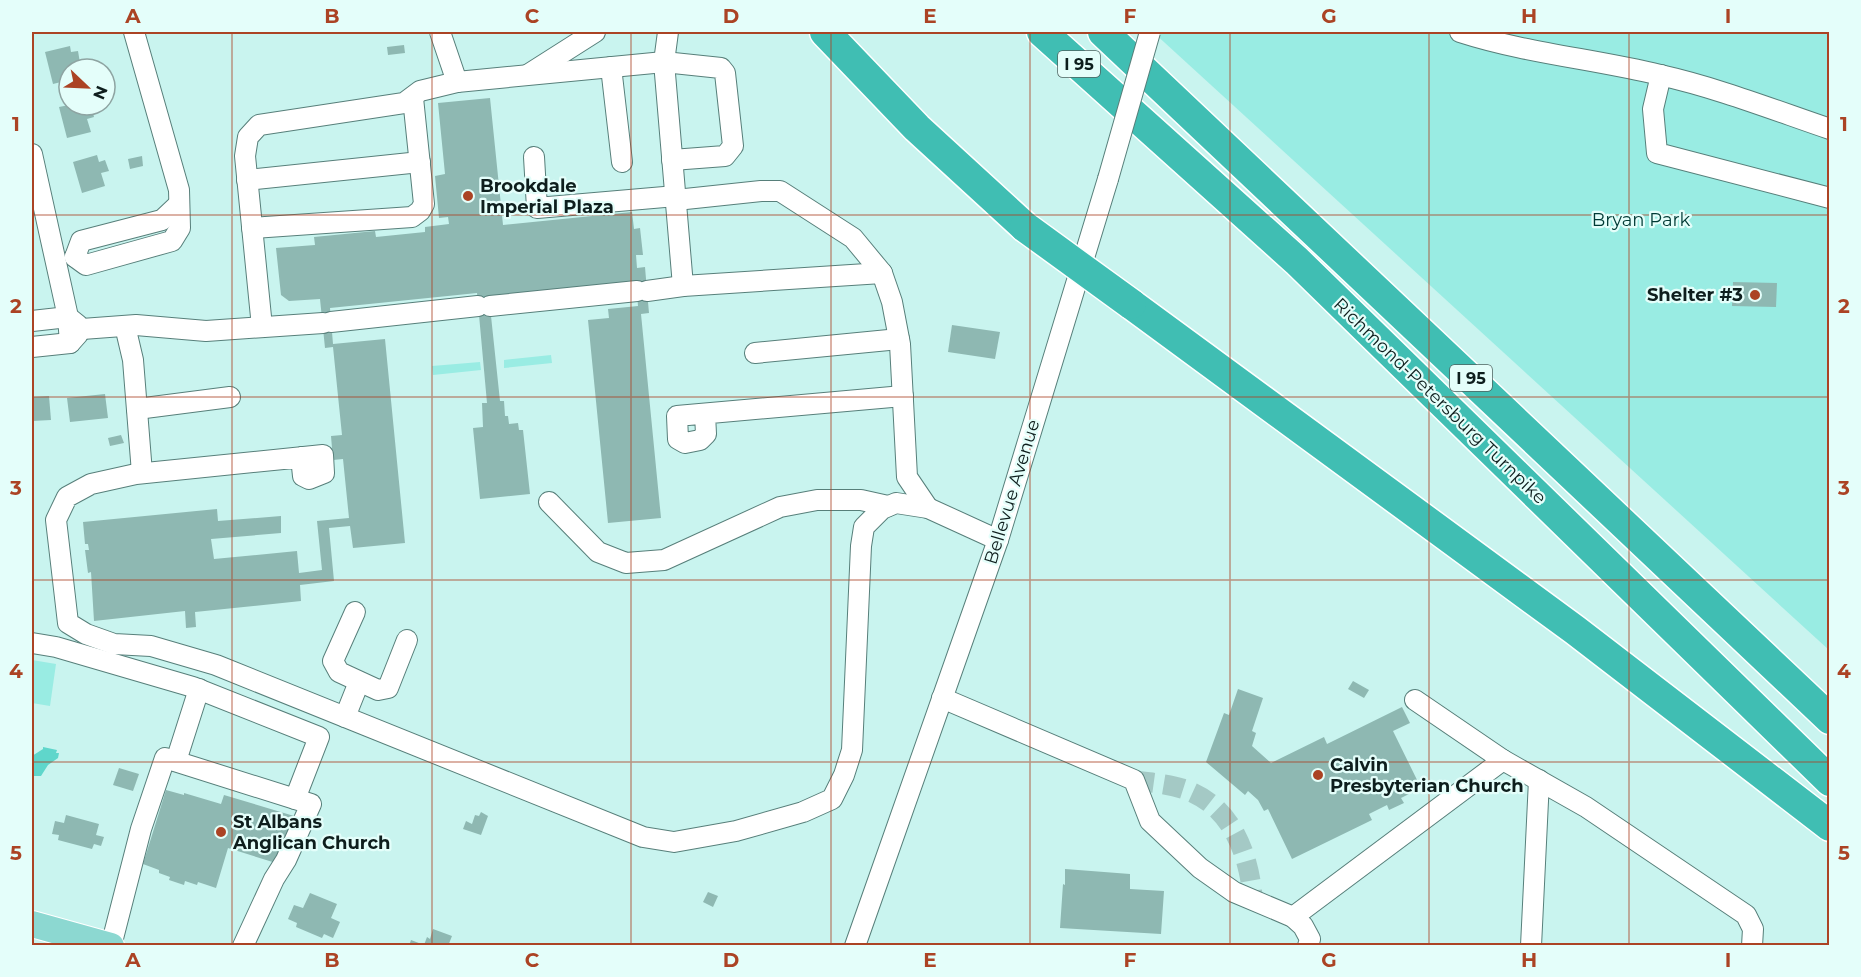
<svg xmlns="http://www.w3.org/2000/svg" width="1861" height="977" font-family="Montserrat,sans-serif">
<rect width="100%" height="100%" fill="#c9f4ef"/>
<!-- green -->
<g fill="#99ece3">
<polygon points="1153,32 1829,32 1829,650"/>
<polygon points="551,355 552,363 504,368 504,360"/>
<polygon points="480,362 481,370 433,375 432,366"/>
<polygon points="32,660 56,664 50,706 32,703"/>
</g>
<!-- water -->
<polygon fill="#5fd6cb" points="43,747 57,750 56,753 59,753 58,758 48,765 41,776 32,776 32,756 43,749"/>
<!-- building -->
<g fill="#8eb8b2">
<polygon points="404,45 405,53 388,55 387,47"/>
<polygon points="70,46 71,52 78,51 80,63 74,64 75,69 69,69 69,80 53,84 45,52"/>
<polygon points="490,98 503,225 632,212 634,229 640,228 643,255 636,255 637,268 645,267 647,291 649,313 641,314 661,518 608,523 588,320 609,318 608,309 638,306 636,282 489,297 500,401 504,401 505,416 508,416 509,424 518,423 519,430 523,430 530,494 480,499 473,428 483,427 482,403 487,403 477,293 330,308 333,344 385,339 405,543 353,548 350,526 329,528 334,581 300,585 301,601 195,612 196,627 186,628 185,611 94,621 91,572 88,573 85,550 89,550 88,544 85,544 83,522 217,509 218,521 281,516 281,533 211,539 214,559 297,551 299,573 322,570 317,521 349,518 343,459 333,460 331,436 342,435 333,347 325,348 320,299 289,301 281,295 276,248 315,245 314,237 375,231 376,237 425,232 425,227 449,224 448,217 439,218 435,176 445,174 438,103"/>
<polygon points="69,105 84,105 85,107 91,106 94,117 87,119 91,132 67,138 59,107"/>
<polygon points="97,155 99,162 105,160 109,171 101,173 105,186 82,193 73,162"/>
<polygon points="142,156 143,166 130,169 128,159"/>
<polygon points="1733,282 1777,283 1776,307 1732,306"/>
<polygon points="952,325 1000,332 995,359 948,352"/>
<polygon points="105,394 108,418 70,422 67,398"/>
<polygon points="49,396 51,420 32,421 32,397"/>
<polygon points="121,435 124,443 110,446 108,438"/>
<polygon points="1353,681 1369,690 1364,698 1348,689"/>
<polygon points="1238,689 1263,698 1252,731 1256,733 1252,746 1271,763 1324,737 1327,744 1402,707 1410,723 1393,731 1421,788 1401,798 1404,803 1389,810 1387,805 1369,814 1372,820 1292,859 1268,809 1264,811 1258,800 1248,791 1245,795 1206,762 1224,713 1229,715"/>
<polygon points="119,768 139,774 133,791 113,785"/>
<polygon points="166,790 184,795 184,793 221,804 224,795 294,816 279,864 228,848 216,888 198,882 197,885 185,881 184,885 169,880 170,877 159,873 159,870 143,864"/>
<polygon points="481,812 488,816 481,835 463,829 466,821 472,824 475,815 479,816"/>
<polygon points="66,815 99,824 96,835 104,837 101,846 94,844 92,849 58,840 59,835 52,834 55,821 64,823"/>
<polygon points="1065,869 1130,874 1130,889 1164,891 1161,934 1060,928 1063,884 1065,885"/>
<polygon points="708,892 718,896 713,907 703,902"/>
<polygon points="310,893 337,904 331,918 340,922 333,938 324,934 322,938 296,927 297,923 288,919 294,905 303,908"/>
<polygon points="433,929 452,936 448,946 409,946 411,940 424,945 427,937 430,939"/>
</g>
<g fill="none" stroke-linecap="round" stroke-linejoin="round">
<!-- minor-tunnel -->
<path stroke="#a4c9c5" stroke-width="20" stroke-dasharray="20 10" stroke-linecap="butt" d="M1134 780C1151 783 1172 784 1189 791 1233 809 1249 855 1253 900"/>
<defs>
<g id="minor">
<polyline points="440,32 457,82"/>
<polyline points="668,32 664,62 683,286"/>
<path d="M1460 32C1525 53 1594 59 1660 75 1718 88 1774 110 1830 129"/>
<polyline points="611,67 622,162"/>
<polyline points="529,74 595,32"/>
<polyline points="1661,75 1653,109 1657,153 1830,198"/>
<polyline points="32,154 68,317 70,343"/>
<polyline points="534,157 537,208 676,196"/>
<polyline points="247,180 420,162"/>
<polyline points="676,200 761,191 780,191 853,238 882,273 892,302 900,344 907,477 928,508"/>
<polyline points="252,228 412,217 420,211 424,204 413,98"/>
<polyline points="75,257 86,265 172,241 180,228 179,190 134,32"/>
<polyline points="75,257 81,241 162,220 179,204"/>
<polyline points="647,291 683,286 882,273"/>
<polyline points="490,306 637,291"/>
<polyline points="32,321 68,317 78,325"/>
<polyline points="331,322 478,306"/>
<polyline points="125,326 133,360 142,473"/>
<polyline points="262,327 245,156 248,137 259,125 404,103 420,91 457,82 664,62 721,68 725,73 733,146 725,156 672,160"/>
<polyline points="82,329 136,325 206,331 323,323"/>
<polyline points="32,347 70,343 78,334"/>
<polyline points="755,353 899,339"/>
<polyline points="137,409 230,397"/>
<polyline points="705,414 706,434 700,440 685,443 678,439 677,416 903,396"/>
<polyline points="301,457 303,476 309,479 324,473 323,455 136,474 91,484 67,497 56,520 68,623 86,634 114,644 151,646 216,665 643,837 674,842 736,831 803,812 832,799 844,775 852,750 861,546 864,527 882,509 896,503 928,508 998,540"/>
<polyline points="549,502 598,552 626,563 664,560 780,507 817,500 861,500 888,506"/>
<polyline points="355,612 333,661 339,672 378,690 388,688 407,640"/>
<polyline points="32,643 56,647 193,687 319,737 295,799"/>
<polyline points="942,698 1134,780 1150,821 1200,868 1234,892 1293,917 1303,926 1310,939 1308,946"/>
<polyline points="1415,700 1503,760"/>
<polyline points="345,717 359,682"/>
<polyline points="176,761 199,689"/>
<polyline points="1293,917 1503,760 1586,807 1746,915 1753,929 1752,946"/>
<polyline points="111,946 141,829 165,758 311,804 286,860 274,879 243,946"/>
<polyline points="855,946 998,540 1108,179"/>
<polyline points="1531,946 1539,780"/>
</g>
<polyline id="major" points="32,924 111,946"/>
<g id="highway">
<polyline points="825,32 917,128 1025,227"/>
<polyline points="1042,32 1297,261 1830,781"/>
<polyline points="1103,32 1830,719"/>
<polyline points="1131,304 1575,630 1830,826"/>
</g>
</defs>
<!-- minor casing -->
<use href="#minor" stroke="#577f7a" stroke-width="22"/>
<!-- major casing -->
<use href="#major" stroke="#fff" stroke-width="28"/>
<!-- highway casing -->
<use href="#highway" stroke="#fff" stroke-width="33"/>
<!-- minor -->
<use href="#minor" stroke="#fff" stroke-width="20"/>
<!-- major -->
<use href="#major" stroke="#8cd8d1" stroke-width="26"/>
<!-- highway -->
<use href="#highway" stroke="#40beb3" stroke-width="30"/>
<defs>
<polyline id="minor-bridge" points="1108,179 1150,32"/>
<polyline id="highway-bridge" points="1025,227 1131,304"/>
</defs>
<!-- minor-bridge casing -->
<use href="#minor-bridge" stroke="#577f7a" stroke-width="22" stroke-linecap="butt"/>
<!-- highway-bridge casing -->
<use href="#highway-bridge" stroke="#fff" stroke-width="33" stroke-linecap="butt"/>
<!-- minor-bridge -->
<use href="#minor-bridge" stroke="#fff" stroke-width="20"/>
<!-- highway-bridge -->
<use href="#highway-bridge" stroke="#40beb3" stroke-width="30"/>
</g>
<!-- grid -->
<path fill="none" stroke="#ab4324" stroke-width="1.5" stroke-opacity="0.55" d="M232 32V946M432 32V946M631 32V946M831 32V946M1030 32V946M1230 32V946M1429 32V946M1629 32V946M32 215H1830M32 397H1830M32 580H1830M32 762H1830"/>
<!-- markers -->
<g fill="#ab4324" stroke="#e4fefa" stroke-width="2">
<circle cx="468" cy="196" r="6"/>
<circle cx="1755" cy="295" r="6"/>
<circle cx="1318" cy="775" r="6"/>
<circle cx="221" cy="832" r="6"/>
</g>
<g text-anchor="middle" stroke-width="4.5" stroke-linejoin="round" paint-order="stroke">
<!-- shield labels -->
<g fill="#e4fefa" stroke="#4e615f" stroke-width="1.5">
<rect x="1058" y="51" width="42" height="26" rx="4.5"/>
<rect x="1450" y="365" width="42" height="26" rx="4.5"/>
</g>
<g font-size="16" font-weight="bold" fill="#0e1e1d">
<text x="1079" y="70">I 95</text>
<text x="1471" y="384">I 95</text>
</g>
<!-- poi labels -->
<g font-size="18" font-weight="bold" fill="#0e1e1d" stroke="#e4fefa" text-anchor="start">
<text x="480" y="192">Brookdale<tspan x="480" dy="21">Imperial Plaza</tspan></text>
<text x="1743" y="301" text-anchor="end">Shelter #3</text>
<text x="1330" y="771">Calvin<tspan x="1330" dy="21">Presbyterian Church</tspan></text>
<text x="233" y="828">St Albans<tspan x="233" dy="21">Anglican Church</tspan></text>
</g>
<!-- park labels -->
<g font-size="18" fill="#003a35" stroke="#e4fefa">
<text x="1641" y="226">Bryan Park</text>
</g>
<!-- street labels -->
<g font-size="18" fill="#0e1e1d" stroke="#e4fefa">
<text transform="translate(1440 401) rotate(44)" y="6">Richmond-Petersburg Turnpike</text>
<text transform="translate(1012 492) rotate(-73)" y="6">Bellevue Avenue</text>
</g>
</g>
<!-- border -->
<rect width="1861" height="977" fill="none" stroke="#e4fefa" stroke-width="66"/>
<!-- north arrow -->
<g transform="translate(87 87) rotate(113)"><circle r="28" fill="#e4fefa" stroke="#8ea4a2" stroke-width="1.5"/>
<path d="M0-4.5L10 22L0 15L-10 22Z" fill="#ab4324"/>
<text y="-9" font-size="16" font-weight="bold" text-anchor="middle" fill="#0e1e1d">N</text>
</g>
<rect x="33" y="33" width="1795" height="911" fill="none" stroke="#ab4324" stroke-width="2"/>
<g font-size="20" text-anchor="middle" font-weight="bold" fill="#ab4324">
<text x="133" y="23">A</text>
<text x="332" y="23">B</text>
<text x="532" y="23">C</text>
<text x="731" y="23">D</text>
<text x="930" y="23">E</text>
<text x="1130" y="23">F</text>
<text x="1329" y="23">G</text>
<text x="1529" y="23">H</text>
<text x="1728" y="23">I</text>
<text x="16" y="131">1</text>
<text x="1844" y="131">1</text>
<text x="16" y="313">2</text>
<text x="1844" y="313">2</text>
<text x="16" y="495">3</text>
<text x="1844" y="495">3</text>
<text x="16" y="678">4</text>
<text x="1844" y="678">4</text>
<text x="16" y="860">5</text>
<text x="1844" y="860">5</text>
<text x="133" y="967">A</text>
<text x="332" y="967">B</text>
<text x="532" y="967">C</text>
<text x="731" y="967">D</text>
<text x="930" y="967">E</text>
<text x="1130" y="967">F</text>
<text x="1329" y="967">G</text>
<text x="1529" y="967">H</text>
<text x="1728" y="967">I</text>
</g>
</svg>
